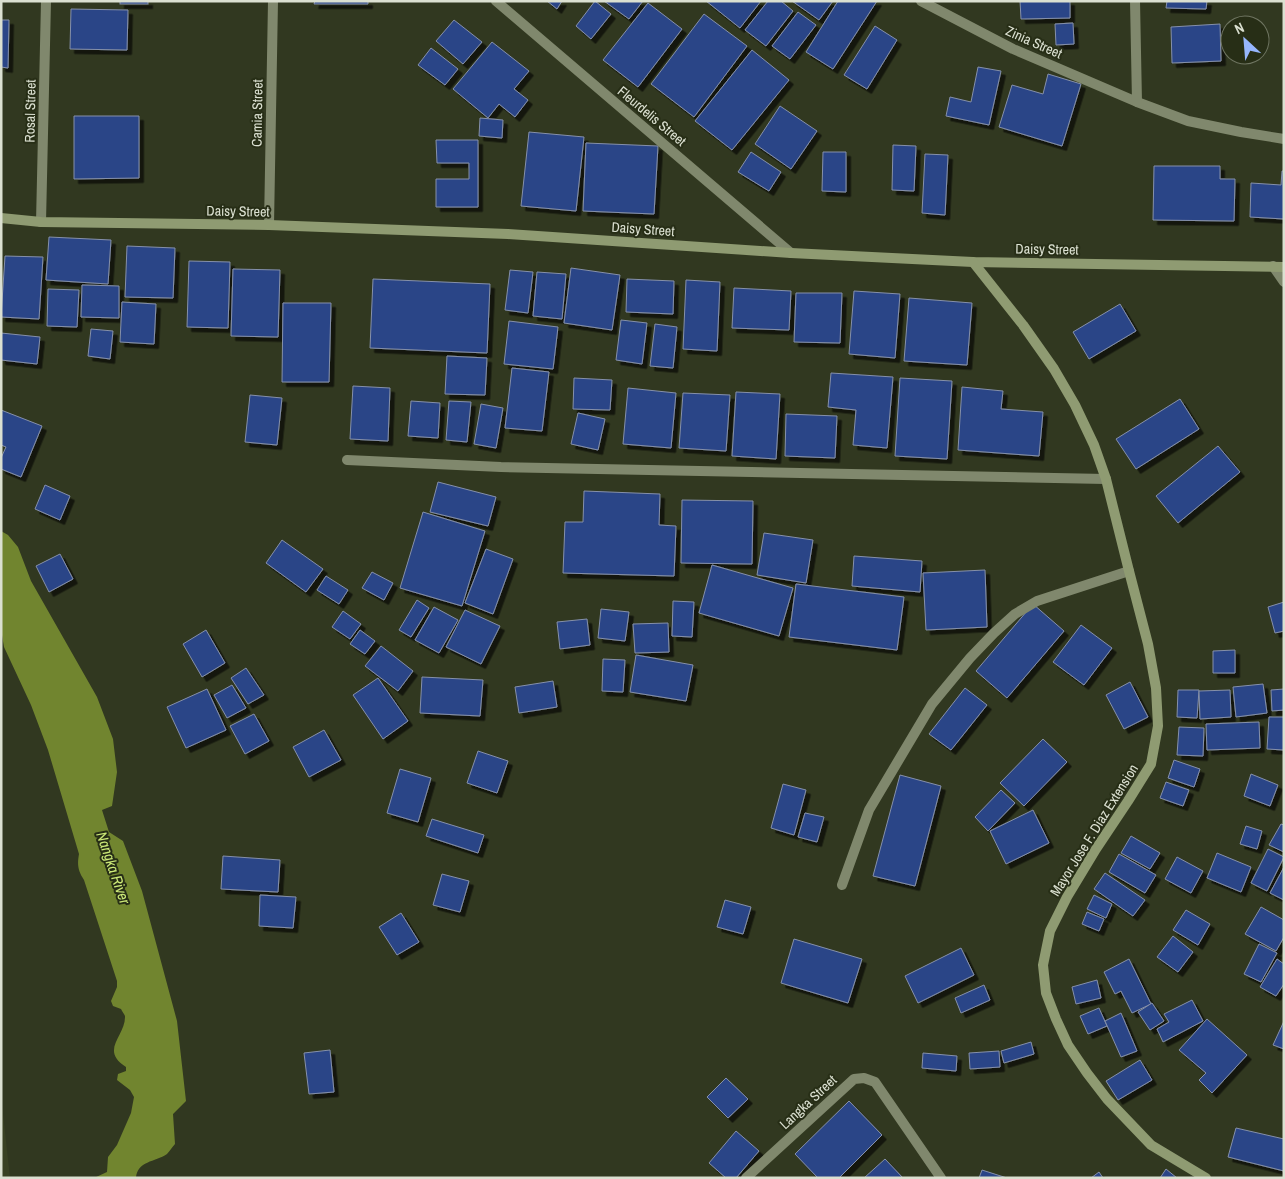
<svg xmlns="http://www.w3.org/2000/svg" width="1285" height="1179" font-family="'Archivo Narrow',sans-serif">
<defs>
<filter id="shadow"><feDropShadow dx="4.5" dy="4.5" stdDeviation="0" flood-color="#0009"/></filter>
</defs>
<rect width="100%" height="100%" fill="#313820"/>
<!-- built -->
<polygon fill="#394123" points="1,1095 10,1178 1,1178"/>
<!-- water -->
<path fill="#71852f" d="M1 531 8 535 18 547 31 581 97 697 113 739 117 772 112 806 102 810 109 832 123 841 142 891 177 1021 186 1101 173 1114 175 1144C172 1147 170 1151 167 1154 155 1162 137 1161 136 1178H94L107 1172 108 1157 117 1145 131 1113 134 1097 130 1090 117 1080 118 1074 126 1071V1067C99 1050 126 1036 125 1016 124 1014 122 1011 121 1009L113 1006 111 1001 117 987V981L84 880C78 871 77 865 79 854L48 750 31 705 4 647 1 629Z"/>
<!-- building -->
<g fill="#2b4587" stroke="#8590aa" filter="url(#shadow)">
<rect x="120" y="1" width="28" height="3"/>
<polygon points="315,1 368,1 368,4 314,4"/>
<polygon points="547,1 562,1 557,9"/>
<polygon points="595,1 611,14 591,39 576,26"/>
<polygon points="604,1 643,1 629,19"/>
<polygon points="706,1 761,1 740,28"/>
<polygon points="768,1 781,1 793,11 766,46 745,30"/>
<polygon points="792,1 833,1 819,20"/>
<polygon points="838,1 877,1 833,69 806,52"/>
<polygon points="1020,1 1070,1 1070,18 1021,19"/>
<polygon points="1167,1 1207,1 1206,9 1166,8"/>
<polygon points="648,3 682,29 638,87 603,60"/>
<polygon points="71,9 128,10 127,50 70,49"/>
<polygon points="798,12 816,25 790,59 772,46"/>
<polygon points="704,14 747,46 694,117 651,84"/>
<polygon points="1,20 9,20 8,68 1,67"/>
<polygon points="454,20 482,42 463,64 436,41"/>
<polygon points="1073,23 1074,44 1056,45 1055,24"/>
<polygon points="1220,24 1221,61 1172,63 1171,27"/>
<polygon points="875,26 897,40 867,89 844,75"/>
<polygon points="492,42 529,71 514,89 528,100 515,117 499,104 488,118 453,89"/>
<polygon points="431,48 458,69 445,85 418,65"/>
<polygon points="752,50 789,80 732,150 695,121"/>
<polygon points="978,67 1001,71 989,125 946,116 950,97 971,102"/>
<polygon points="1048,74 1081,84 1062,146 999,127 1012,85 1043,94"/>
<polygon points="780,106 817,131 791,169 755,144"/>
<polygon points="74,116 139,116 139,178 74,179"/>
<polygon points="480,118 503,120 502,138 479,136"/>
<polygon points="529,132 584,137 576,211 521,206"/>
<polygon points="436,140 478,140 478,207 436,207 436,179 469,179 469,163 437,163"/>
<polygon points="586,143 658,146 654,214 583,211"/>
<polygon points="893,145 916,146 914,191 892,190"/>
<polygon points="751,152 781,172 769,191 738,172"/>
<polygon points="823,152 846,152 846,192 822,191"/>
<polygon points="925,154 948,155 945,215 922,213"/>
<polygon points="1154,166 1220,166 1220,179 1235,179 1234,221 1153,220"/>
<polygon points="1282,171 1284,171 1284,219 1250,217 1251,183 1281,185"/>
<polygon points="49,237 111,240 108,284 46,280"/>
<polygon points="127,246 175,248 173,298 125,297"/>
<polygon points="5,256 43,257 39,319 1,317"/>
<polygon points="189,261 230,262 228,328 187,327"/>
<polygon points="571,268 620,275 612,330 564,323"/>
<polygon points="233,269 280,270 278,337 231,336"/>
<polygon points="510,270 533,272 528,313 505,310"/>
<polygon points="537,272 566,274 562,319 533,316"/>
<polygon points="373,279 490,284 487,353 370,348"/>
<polygon points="627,279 674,281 673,314 626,312"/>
<polygon points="686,280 720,282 717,351 683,349"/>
<polygon points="82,285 119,286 119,318 81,317"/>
<polygon points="734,288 791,291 789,330 732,328"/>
<polygon points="48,289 79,290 77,327 47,326"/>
<polygon points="854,291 900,294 895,358 849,354"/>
<polygon points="796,293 842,293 840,343 794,342"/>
<polygon points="909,298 972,303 967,365 904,361"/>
<polygon points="122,302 156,304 154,344 120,342"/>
<polygon points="283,303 331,303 329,382 282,382"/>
<polygon points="1120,304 1136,331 1089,359 1073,332"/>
<polygon points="621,320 647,323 642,364 616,360"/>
<polygon points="509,321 558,327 553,369 504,364"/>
<polygon points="655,324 677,327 673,368 650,366"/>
<polygon points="91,329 113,331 110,359 88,356"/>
<polygon points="1,333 40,337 37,364 1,360"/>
<polygon points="447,356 487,358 485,395 445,394"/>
<polygon points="512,368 549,372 542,431 505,428"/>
<polygon points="831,373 893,377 887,448 853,445 856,410 828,407"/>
<polygon points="574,378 612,380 610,410 573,409"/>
<polygon points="900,378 952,381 947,459 895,456"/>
<polygon points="353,386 390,388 388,441 350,439"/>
<polygon points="962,387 1003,391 1001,409 1043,412 1039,456 958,450"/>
<polygon points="628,388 676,393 671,448 623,444"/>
<polygon points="736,392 780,394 776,459 732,456"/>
<polygon points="683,393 730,395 726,451 679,448"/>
<polygon points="250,395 282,398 277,445 245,442"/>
<polygon points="1180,399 1199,429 1136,469 1116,439"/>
<polygon points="411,401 440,403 438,438 408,436"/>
<polygon points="449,401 471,402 467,442 446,440"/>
<polygon points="481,404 503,408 496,448 474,444"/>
<polygon points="1,410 42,426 21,477 1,469 1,458 6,447 1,445"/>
<polygon points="578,413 605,419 598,450 571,444"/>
<polygon points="786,414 837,416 835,458 785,456"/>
<polygon points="1218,446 1240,472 1178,523 1156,496"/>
<polygon points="438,482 496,497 488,526 430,512"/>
<polygon points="45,485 70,496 60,520 35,509"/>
<polygon points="584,491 660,494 659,525 676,526 674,576 563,573 565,522 583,522"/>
<polygon points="682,500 753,501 752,564 681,563"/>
<polygon points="423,512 485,531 462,606 400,588"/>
<polygon points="764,533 813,540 806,583 757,575"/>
<polygon points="282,540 323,569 306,592 266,563"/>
<polygon points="486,549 513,559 493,614 465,603"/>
<polygon points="60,554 73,579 49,592 36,566"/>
<polygon points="854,556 922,561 920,592 852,586"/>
<polygon points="712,565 793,588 779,636 699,613"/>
<polygon points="985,570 987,627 926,630 923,573"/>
<polygon points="372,572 393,583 384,600 362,588"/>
<polygon points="326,576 348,590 339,604 317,590"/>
<polygon points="796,584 904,597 897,650 789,637"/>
<polygon points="417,600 429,608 411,637 399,630"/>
<polygon points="673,601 694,602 692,637 672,636"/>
<polygon points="1284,602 1284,631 1275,633 1268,607"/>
<polygon points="1033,604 1064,631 1007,698 976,671"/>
<polygon points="434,607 458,620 439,653 415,640"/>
<polygon points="601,609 629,612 625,641 598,638"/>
<polygon points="465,610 500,626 481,664 446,647"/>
<polygon points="343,611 361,624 350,639 332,627"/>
<polygon points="587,619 590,645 560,649 557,622"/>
<polygon points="668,623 669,652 635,653 633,624"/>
<polygon points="1081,625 1112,648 1084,685 1053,662"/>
<polygon points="206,630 225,663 202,677 183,644"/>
<polygon points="360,630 375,641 365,654 350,644"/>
<polygon points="381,646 413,671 398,691 365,666"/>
<polygon points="1235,650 1235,673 1213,673 1213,651"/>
<polygon points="636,655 693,665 686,701 630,692"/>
<polygon points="603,659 625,660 623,692 602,691"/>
<polygon points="246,668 264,695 248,704 231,678"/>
<polygon points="422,677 483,680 480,716 420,713"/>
<polygon points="378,678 408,721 383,739 353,695"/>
<polygon points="553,681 557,707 519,713 515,687"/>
<polygon points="1130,682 1148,717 1124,729 1106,695"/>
<polygon points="1263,684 1267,713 1236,717 1233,687"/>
<polygon points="232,685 246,708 227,718 214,695"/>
<polygon points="965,688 987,705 951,750 929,734"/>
<polygon points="207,689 226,730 186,748 167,707"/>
<polygon points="1284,689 1284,710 1272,711 1271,690"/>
<polygon points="1178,690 1199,690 1197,718 1177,717"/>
<polygon points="1230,690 1231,717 1200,719 1199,691"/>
<polygon points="254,714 269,741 245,754 230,726"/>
<polygon points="1269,717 1284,717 1284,750 1267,749"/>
<polygon points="1259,722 1260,748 1207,750 1206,724"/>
<polygon points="1179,727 1204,728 1203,756 1177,755"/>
<polygon points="324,730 341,760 309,777 293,747"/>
<polygon points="1043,739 1067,762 1024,806 1000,783"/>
<polygon points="478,751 508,761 497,793 467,783"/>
<polygon points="1174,760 1200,769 1194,787 1168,778"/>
<polygon points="400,769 431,778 418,822 387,813"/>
<polygon points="1251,774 1278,785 1270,806 1244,796"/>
<polygon points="900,775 941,786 915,886 873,876"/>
<polygon points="1166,782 1189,790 1183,806 1160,798"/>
<polygon points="783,784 806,790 794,835 771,828"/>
<polygon points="1001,790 1015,803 988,831 975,817"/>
<polygon points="1033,810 1049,843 1006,864 990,831"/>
<polygon points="805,813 824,817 817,842 798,837"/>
<polygon points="432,819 484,835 478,853 426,836"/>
<polygon points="1281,824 1284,825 1284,852 1269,845"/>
<polygon points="1246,826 1262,831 1257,849 1240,844"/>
<polygon points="1131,836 1160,853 1150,869 1121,853"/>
<polygon points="1268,849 1284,857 1267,891 1251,883"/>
<polygon points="1217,853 1251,867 1241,892 1207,878"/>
<polygon points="1119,854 1156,875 1145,893 1109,872"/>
<polygon points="223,856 280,860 278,892 221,889"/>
<polygon points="1177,857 1203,871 1191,893 1165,879"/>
<polygon points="1284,867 1284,900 1270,893"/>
<polygon points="1105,873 1145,900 1133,916 1094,889"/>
<polygon points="442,874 469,881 460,912 433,905"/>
<polygon points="260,895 296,897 293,928 259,926"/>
<polygon points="1094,895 1112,904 1106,918 1087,909"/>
<polygon points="725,900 751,907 743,934 717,927"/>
<polygon points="1261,907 1284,920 1284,937 1276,951 1245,934"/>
<polygon points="1186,910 1210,924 1198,945 1173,930"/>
<polygon points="1087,912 1104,919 1099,931 1082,924"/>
<polygon points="401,913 419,942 397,955 379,927"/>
<polygon points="1173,936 1193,952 1178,972 1157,957"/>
<polygon points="794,939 862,959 848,1003 781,983"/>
<polygon points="1259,944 1277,953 1261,982 1244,974"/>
<polygon points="961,948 974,975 918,1003 905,976"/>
<polygon points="1129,959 1151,1004 1132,1013 1121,991 1115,994 1104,972"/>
<polygon points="1277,959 1284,964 1284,984 1276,996 1260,987"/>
<polygon points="1097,980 1101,998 1076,1004 1072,987"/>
<polygon points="984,985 990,1000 961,1013 955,998"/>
<polygon points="1192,1000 1203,1021 1163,1042 1157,1029 1169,1022 1164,1014"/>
<polygon points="1152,1003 1164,1021 1150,1030 1138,1012"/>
<polygon points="1099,1008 1107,1026 1088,1034 1080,1016"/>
<polygon points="1121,1013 1137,1051 1121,1057 1105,1021"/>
<polygon points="1207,1019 1247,1055 1212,1093 1199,1080 1206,1073 1179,1050"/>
<polygon points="1284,1021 1284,1049 1273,1045"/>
<polygon points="1031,1042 1034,1054 1004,1063 1001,1051"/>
<polygon points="330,1050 334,1092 309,1094 304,1053"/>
<polygon points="999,1051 1000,1067 970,1069 969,1053"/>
<polygon points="923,1053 957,1056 956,1071 922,1068"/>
<polygon points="1140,1060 1152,1080 1118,1100 1106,1081"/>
<polygon points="726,1078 748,1099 728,1118 707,1097"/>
<polygon points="849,1101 882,1135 839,1178 818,1178 795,1154"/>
<polygon points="1236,1128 1284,1139 1284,1171 1228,1157"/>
<polygon points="736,1131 759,1151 736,1178 726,1178 709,1163"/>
<polygon points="885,1159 903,1178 864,1178"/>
<polygon points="1166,1169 1177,1178 1160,1178"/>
<polygon points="982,1170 1007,1178 979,1178"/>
<polygon points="1099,1172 1103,1178 1091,1178"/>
</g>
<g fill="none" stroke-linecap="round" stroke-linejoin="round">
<!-- street -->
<g stroke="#80886d" stroke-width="10">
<polyline points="496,1 791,253"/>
<polyline points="921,1 1013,49 1137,102 1188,121 1241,132 1284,139"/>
<polyline points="1135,1 1137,102"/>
<polyline points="41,222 46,1"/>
<polyline points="269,225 273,1"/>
<polyline points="1273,266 1284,282"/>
<polyline points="347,460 501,467 1106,479"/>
<polyline points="842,885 869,810 932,704 970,658 994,633 1015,614 1037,601 1129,571"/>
<polyline points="746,1178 854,1079 864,1078 875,1082 941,1178"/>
</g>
<!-- secondary -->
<g stroke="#8f9b72" stroke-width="10">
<polyline points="1,218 41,222 269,225 508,234 791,253 973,262 1284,267"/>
<polyline points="973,262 1023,325 1054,369 1075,405 1094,445 1106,479 1129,571 1148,644 1156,688 1158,726 1151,764 1128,801 1096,849 1067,897 1050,931 1043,965 1046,993 1056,1019 1068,1045 1087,1073 1107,1099 1151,1145 1206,1178"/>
</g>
</g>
<g text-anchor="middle" stroke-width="4" stroke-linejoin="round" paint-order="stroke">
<!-- street labels -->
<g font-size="14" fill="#dbe0d1" stroke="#272e16">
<text transform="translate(1034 42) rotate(24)" y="5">Zinia Street</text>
<text transform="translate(30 111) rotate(-89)" y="5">Rosal Street</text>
<text transform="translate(257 113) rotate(-89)" y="5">Camia Street</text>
<text transform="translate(652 116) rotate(40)" y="5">Fleurdelis Street</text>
<text transform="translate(238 211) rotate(1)" y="5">Daisy Street</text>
<text transform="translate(643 229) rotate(4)" y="5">Daisy Street</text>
<text transform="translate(1047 249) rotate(1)" y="5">Daisy Street</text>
<text transform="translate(1094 830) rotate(-58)" y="5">Mayor Jose F. Diaz Extension</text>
<text transform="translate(808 1102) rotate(-43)" y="5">Langka Street</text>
</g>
<!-- water labels -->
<g font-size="15" font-style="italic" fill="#cce978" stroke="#272e16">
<text transform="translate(113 868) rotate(71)" y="5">Nangka River</text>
</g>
</g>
<!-- border -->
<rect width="1285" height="1179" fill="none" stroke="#dbe0d1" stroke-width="5"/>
<!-- north arrow -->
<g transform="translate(1245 40) rotate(334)"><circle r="24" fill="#272e16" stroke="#6f7561"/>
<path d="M0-4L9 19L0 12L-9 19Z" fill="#96b6fd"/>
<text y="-8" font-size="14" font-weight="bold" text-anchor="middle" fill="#dbe0d1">N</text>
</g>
</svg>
